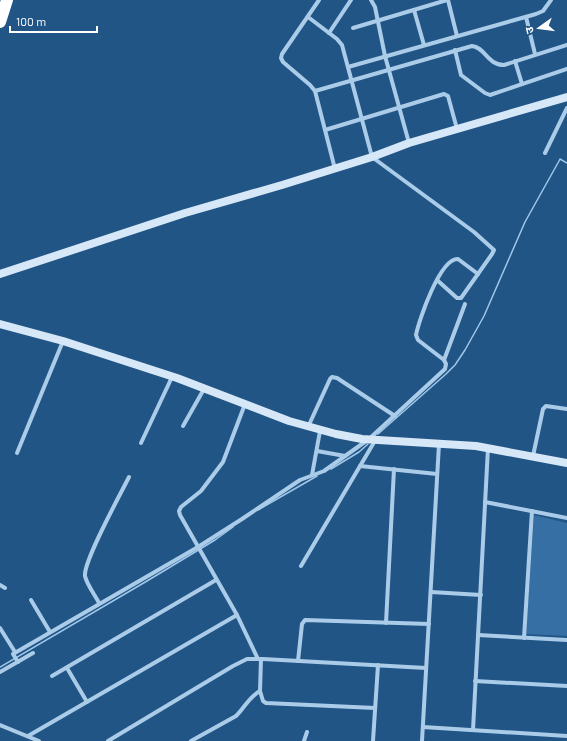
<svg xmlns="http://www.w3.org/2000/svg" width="567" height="741" font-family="Barlow,'Noto Sans Devanagari',sans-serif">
<rect width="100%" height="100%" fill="#215586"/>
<!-- green -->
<polygon fill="#356fa3" points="534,515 567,523 567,636 526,634"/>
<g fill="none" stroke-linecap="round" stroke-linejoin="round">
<!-- stream -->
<g stroke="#9fc8ea" stroke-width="1.5">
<polyline points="378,434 446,374 455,365 465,350 484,316 525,222 559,161 560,159 567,163"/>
<polyline points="331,469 359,452 368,444"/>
<polyline points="258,510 317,476"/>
<polyline points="0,667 147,581 215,540 233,527"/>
</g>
<!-- street -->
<g stroke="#abcce9" stroke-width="4">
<polyline points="319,0 282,54 281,58 283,62 310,85 315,91 335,169"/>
<polyline points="371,0 375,7 385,56 409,143"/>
<polyline points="448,0 457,36"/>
<polyline points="414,10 424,45"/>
<polyline points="308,17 337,39 342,45 372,157 474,232 494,250 492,254 461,298 457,298 437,280"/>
<polyline points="526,17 535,54"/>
<polyline points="353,28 447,0"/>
<polyline points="329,33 351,0"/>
<polyline points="455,50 461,75 485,93 490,95 567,69"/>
<polyline points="515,61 522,84"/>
<polyline points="348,67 536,14 543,11 551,0"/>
<path d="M315 91 472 46C485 47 487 65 504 65L567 45"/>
<polyline points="325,130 444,94 448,96 457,129"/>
<polyline points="545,153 567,108"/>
<polyline points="444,360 465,304"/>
<polyline points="245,404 223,462 201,491 181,507 179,511 180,515 237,615 258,659"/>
<polyline points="183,426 204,389"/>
<polyline points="308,427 330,379 332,377 337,378 395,416"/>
<polyline points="141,443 172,377"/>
<polyline points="317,451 345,456"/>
<polyline points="17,453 63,341"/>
<polyline points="533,456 543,409 546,406 567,409"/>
<polyline points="360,466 437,474"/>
<polyline points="312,475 320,431"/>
<polyline points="485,502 567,518"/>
<polyline points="301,566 376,439"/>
<polyline points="0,585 5,588"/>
<polyline points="431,592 481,595"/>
<polyline points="31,600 50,632"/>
<path d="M99 603C95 595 87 585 85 576 83 562 121 493 129 477"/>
<polyline points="386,623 394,469"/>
<polyline points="0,628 15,652"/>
<polyline points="478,635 567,640"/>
<polyline points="524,638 532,511"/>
<polyline points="261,659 260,691 263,701 266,703 375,708"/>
<polyline points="298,661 302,624 305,620 429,624"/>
<path d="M18 662 13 654 198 547 242 519 300 480 324 471 369 439 445 369 446 364 444 360 418 340 416 335C419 320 440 258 458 259L478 274"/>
<polyline points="67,668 87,702"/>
<polyline points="0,672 33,653"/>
<polyline points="52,676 216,580"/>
<polyline points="475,681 567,686"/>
<polyline points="0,725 39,741"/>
<polyline points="423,727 567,736"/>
<polyline points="473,730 488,448"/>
<polyline points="28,736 237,615"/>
<polyline points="108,741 233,666 247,659 263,659 426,668"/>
<path d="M191 741 236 716C245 707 249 697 260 691"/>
<polyline points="304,741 307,732"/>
<polyline points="373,741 378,665"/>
<polyline points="422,741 439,444"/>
</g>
<!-- secondary -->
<g stroke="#d6e7f7" stroke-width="8">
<polyline points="0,274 185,213 282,185 372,157 409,143 567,97"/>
<polyline points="0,324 63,341 177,378 289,421 336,434 362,439 476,446 567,463"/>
</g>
<!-- highway -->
<polyline stroke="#fff" stroke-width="12" points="0,22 7,0"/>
</g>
<!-- north arrow -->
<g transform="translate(539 28) rotate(256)" stroke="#215586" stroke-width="3" paint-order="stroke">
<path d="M0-3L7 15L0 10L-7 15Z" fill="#ffffff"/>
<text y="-6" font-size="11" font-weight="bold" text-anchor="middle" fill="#ffffff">उ</text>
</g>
<!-- scale -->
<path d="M10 26v6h87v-6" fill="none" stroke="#ffffff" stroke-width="2"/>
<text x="16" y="26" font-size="12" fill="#ffffff" stroke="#215586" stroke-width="3" paint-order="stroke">100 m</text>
</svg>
